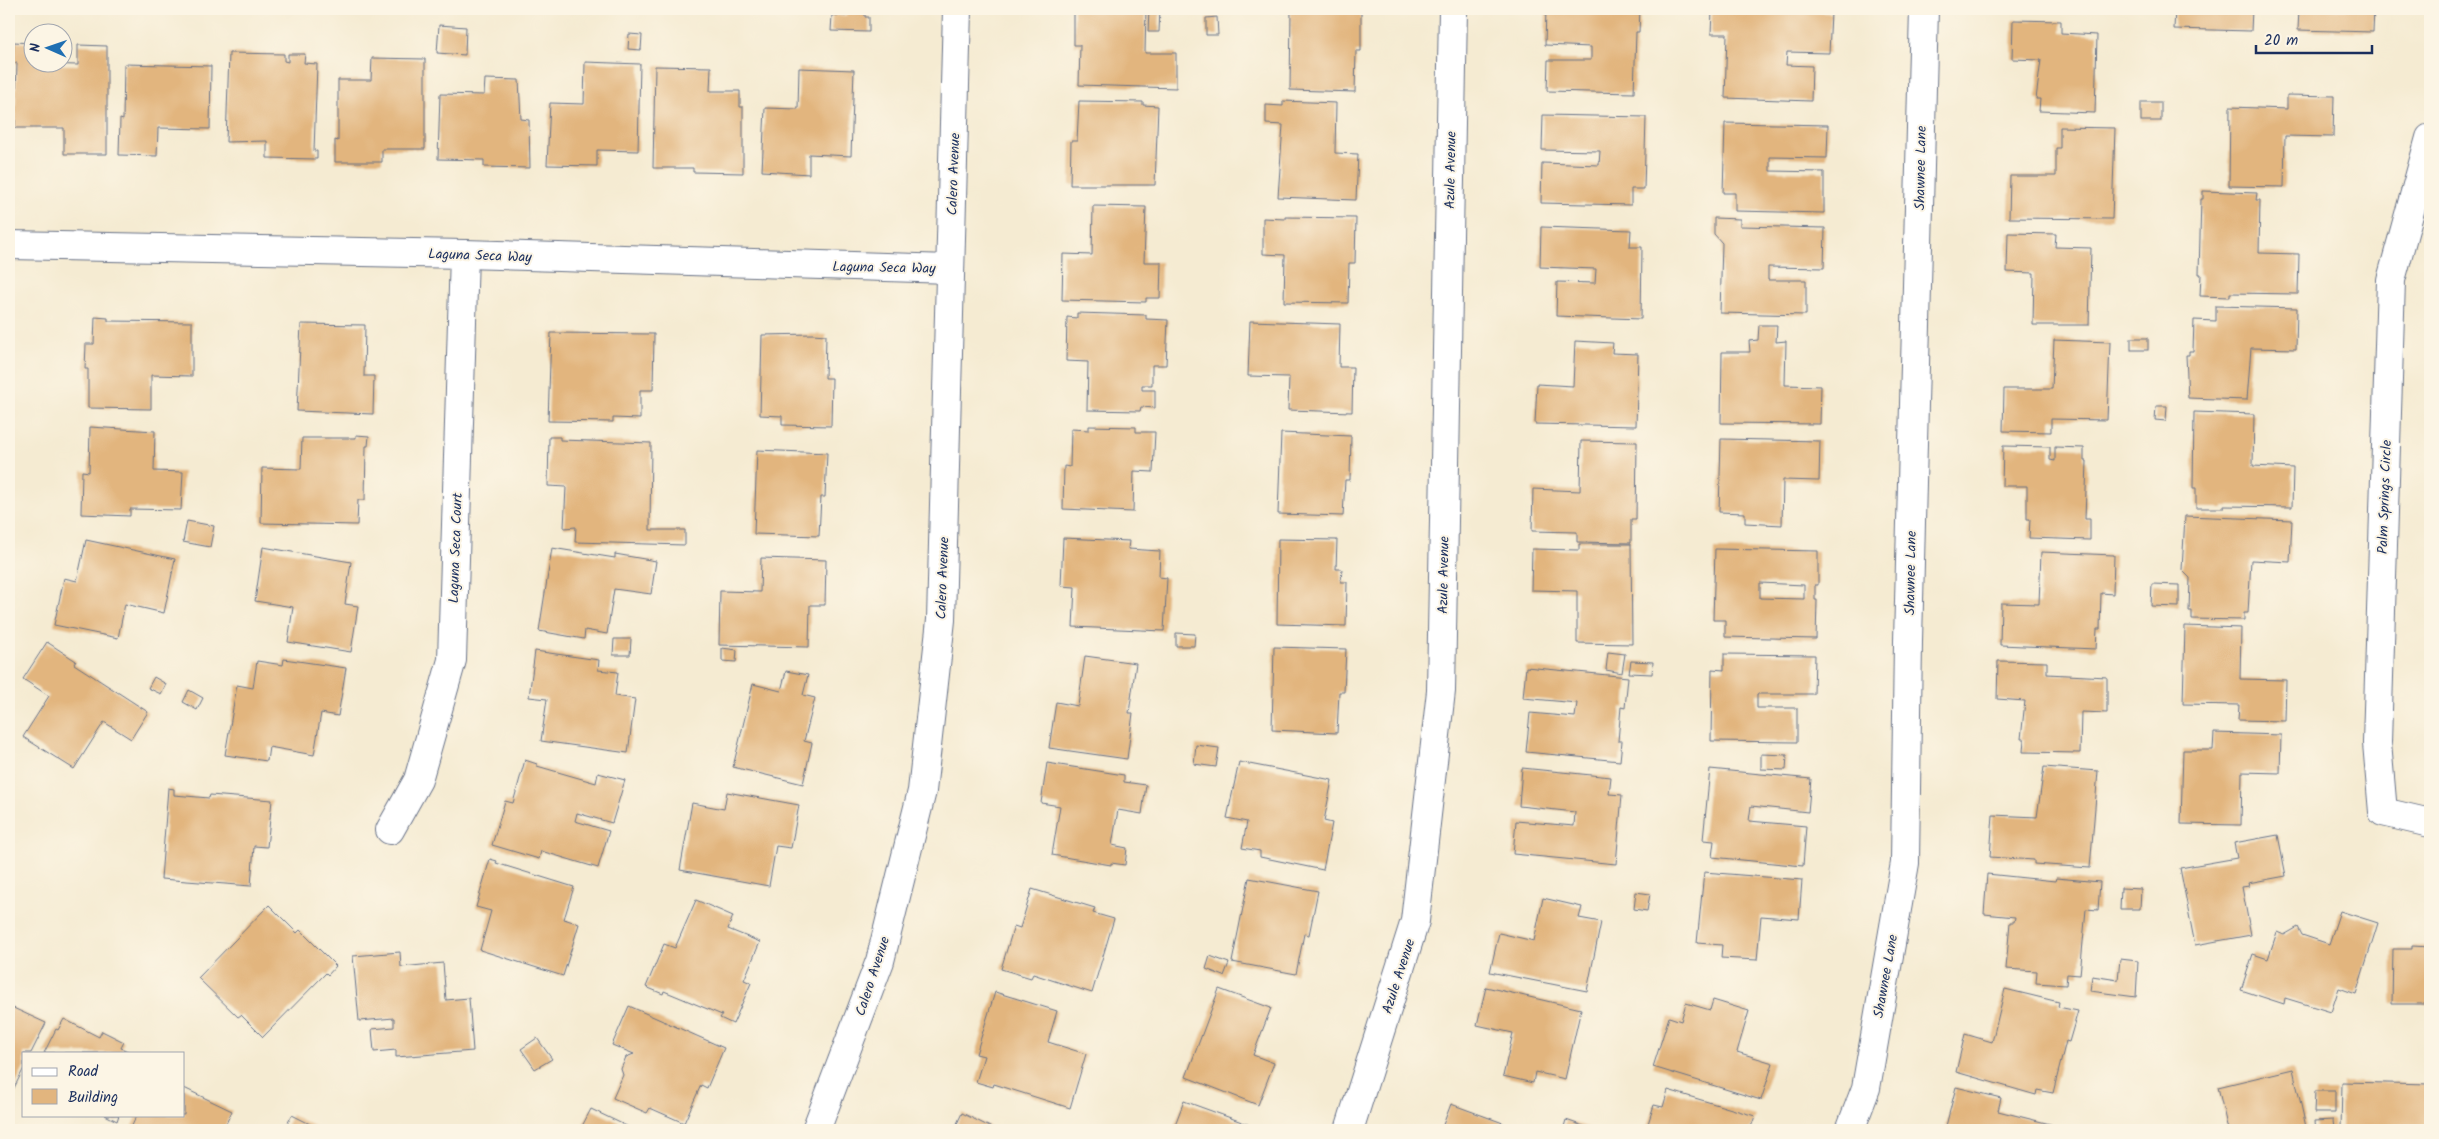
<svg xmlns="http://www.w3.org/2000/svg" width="2439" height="1139" font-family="Kalam,sans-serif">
<rect width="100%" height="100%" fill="#fcf5e5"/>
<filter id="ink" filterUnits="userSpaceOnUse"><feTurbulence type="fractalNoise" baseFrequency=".02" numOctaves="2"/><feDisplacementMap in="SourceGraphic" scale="10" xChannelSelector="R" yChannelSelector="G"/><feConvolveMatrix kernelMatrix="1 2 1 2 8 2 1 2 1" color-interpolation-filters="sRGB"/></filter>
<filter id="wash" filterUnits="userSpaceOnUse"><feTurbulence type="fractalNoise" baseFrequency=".0096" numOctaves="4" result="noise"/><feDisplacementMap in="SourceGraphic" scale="20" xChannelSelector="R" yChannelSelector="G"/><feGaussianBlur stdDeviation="1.12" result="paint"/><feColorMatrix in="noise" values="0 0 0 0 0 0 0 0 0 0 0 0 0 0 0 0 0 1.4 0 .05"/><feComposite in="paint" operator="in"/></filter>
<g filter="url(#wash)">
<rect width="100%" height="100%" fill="#f5ebd2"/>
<g id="blocks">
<!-- building -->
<g fill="#e2b57e" fill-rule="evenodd">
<polygon points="1074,9 1146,9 1145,53 1176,53 1176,88 1079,85 1080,45 1074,45"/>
<polygon points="1149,9 1160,9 1159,32 1148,32"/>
<polygon points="1291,9 1361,9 1361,51 1356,51 1355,92 1290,90"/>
<polygon points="1546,9 1640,9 1639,32 1636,32 1634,93 1547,91 1548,60 1591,60 1591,47 1545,45"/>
<polygon points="2175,9 2252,9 2251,31 2174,29"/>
<polygon points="2299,9 2374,9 2373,32 2298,30"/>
<polygon points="1712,10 1831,13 1829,53 1787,52 1786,65 1812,66 1811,101 1725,98 1727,34 1711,34"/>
<polygon points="846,12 865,13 865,17 869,17 869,32 831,31 832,15 846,16"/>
<polygon points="1217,17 1218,35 1206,35 1206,18"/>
<polygon points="2013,20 2061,21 2061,33 2097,35 2095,113 2039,111 2040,99 2036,99 2041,60 2012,59"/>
<polygon points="439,25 466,27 465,55 437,53"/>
<polygon points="629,34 642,35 641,50 628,49"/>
<polygon points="14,42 32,43 32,62 39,62 39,64 78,65 78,45 107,46 107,154 64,154 64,128 15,128 17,63 13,63"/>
<polygon points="229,53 284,54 284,61 288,62 288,54 305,54 304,63 317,64 314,151 317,151 317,159 267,158 267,141 226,142"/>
<polygon points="372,58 425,59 425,149 382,149 382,162 335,162 335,140 338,141 338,80 371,80"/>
<polygon points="585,62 640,64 638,151 597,150 597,166 547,165 550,103 584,104"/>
<polygon points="124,64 211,66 210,129 158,128 157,156 119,155 120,119 123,120"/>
<polygon points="655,66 711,67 710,91 740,91 740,107 743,107 743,173 693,172 693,168 653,168"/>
<polygon points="799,68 854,70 851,156 809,154 809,174 762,171 765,108 798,109"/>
<polygon points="485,79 519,80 521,119 529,120 530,168 484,167 484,160 438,159 440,94 484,95"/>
<polygon points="2287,95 2334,96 2333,137 2285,136 2284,187 2229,186 2230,107 2287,109"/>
<polygon points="1079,101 1143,102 1143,105 1158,106 1155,185 1070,185 1071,141 1077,141"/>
<polygon points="1283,101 1336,103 1335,153 1358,154 1356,200 1278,197 1283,125 1266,124 1266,105 1283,106"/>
<rect x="2141" y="102" width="20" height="19"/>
<polygon points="1543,115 1646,117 1644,189 1631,189 1631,205 1541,203 1542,163 1599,165 1600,151 1542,150"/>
<polygon points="1725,123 1828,125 1827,158 1770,157 1770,171 1824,172 1824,213 1735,211 1735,193 1723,193"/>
<polygon points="2060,127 2115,128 2112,219 2009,218 2010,176 2056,176 2056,148 2060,148"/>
<polygon points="2203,191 2257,193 2256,200 2260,200 2259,253 2299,254 2298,294 2230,293 2230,297 2200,296 2201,274 2199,274 2201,199 2203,199"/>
<polygon points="1093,206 1146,207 1144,262 1161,262 1160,298 1146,298 1146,302 1062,300 1063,254 1092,255"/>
<polygon points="1285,217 1356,218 1355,263 1349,263 1348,303 1284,302 1285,255 1263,254 1263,218 1285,219"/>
<polygon points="1714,218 1740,219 1740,226 1825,228 1824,268 1768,267 1768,280 1806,280 1806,315 1720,313 1722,243 1714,234"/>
<polygon points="1541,227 1631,230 1630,247 1642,247 1641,319 1556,316 1557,282 1595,283 1596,269 1540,267"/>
<polygon points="2008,233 2056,234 2055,247 2091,248 2089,325 2033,325 2034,273 2007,272"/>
<polygon points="2216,306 2297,308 2296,349 2251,348 2247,400 2188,398 2186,355 2189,355 2189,351 2193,351 2194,320 2216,321"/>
<polygon points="1077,313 1146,315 1146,319 1168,320 1166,365 1152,365 1152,385 1142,385 1142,390 1155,390 1155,408 1141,407 1140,411 1087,410 1088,362 1066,361 1067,317 1077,318"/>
<polygon points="95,317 108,318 108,321 192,322 192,376 151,375 151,409 88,408 88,369 85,369 86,344 94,344"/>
<polygon points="1250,321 1340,324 1339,367 1353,367 1352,412 1288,410 1289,377 1248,376"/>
<polygon points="301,324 365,325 364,376 374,376 373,414 297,411"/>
<polygon points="1759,325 1777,325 1776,342 1786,341 1785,385 1821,386 1820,424 1721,423 1722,352 1750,352 1749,341 1758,340"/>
<polygon points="551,333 654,334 653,390 640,390 640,419 613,418 613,422 548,421"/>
<polygon points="813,334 826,335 825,378 832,378 831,426 782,425 782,416 760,415 762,335"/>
<rect x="2131" y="338" width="17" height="12"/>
<polygon points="2054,340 2110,342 2107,420 2051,419 2051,432 2003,431 2004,389 2052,389"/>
<polygon points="1575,341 1613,343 1612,353 1638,354 1636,426 1535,424 1537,384 1573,386"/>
<polygon points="2156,406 2167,406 2166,421 2155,420"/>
<polygon points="2194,412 2254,414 2253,466 2293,468 2292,507 2224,506 2224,508 2196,508 2196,488 2193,488"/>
<polygon points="1089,426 1136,427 1136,432 1155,432 1153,472 1134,471 1133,512 1063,509 1064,466 1070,467 1071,429 1089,430"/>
<polygon points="90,427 155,431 154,471 183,472 181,510 130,509 130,516 81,514 82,471 89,472"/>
<polygon points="1281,433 1351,436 1350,480 1345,480 1343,516 1278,514"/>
<polygon points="356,435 369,436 368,446 366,446 365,500 358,500 357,525 261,523 262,468 301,469 302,438 356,438"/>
<polygon points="549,437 560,437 560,440 651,443 650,530 685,530 685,545 575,542 576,527 564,528 566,487 548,486"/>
<polygon points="1721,439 1820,441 1819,481 1783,480 1782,525 1745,523 1745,513 1719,512"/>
<polygon points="1581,441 1637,442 1636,519 1631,519 1631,543 1577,542 1577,532 1532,531 1533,489 1580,491"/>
<polygon points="2003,446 2050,447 2050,460 2055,461 2055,447 2084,448 2084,461 2087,461 2085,519 2090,519 2090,540 2029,538 2030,519 2027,519 2027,486 2002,486"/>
<polygon points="757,450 827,453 825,497 821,497 819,536 754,534"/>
<polygon points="2185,516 2292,520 2290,562 2251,560 2248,613 2244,613 2244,620 2192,619 2192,611 2189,611 2190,578 2182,570"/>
<polygon points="187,521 214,526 210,547 183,542"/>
<polygon points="1063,538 1129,541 1128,549 1160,551 1159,577 1167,578 1164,631 1073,627 1075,587 1061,586"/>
<polygon points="1278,539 1337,540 1336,569 1342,569 1341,582 1347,582 1346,626 1277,624"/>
<polygon points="86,540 175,559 164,613 125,604 118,638 54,625 64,578 77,581"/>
<polygon points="1579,544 1631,544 1632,644 1577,643 1577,591 1531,590 1532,549 1579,550"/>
<polygon points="263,547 351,562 345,604 358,606 351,652 288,642 293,607 255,601"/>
<polygon points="552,548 615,558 615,554 656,561 651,594 614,589 607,634 585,630 584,639 539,631"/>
<path d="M1715 549 1818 551V585H1815V600H1817L1816 639 1725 637V620H1713ZM1760 583 1804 585V599L1760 598Z"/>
<polygon points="2041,552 2114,555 2113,594 2101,593 2100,629 2097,629 2096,649 2000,645 2001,603 2039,604"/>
<polygon points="761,558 826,560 825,605 810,605 809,647 719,645 720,591 760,592"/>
<polygon points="2152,584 2179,585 2179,607 2151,606"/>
<polygon points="2185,626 2241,628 2240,679 2286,680 2285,721 2238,720 2239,705 2183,704"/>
<polygon points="1176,633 1195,634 1194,646 1176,646"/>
<polygon points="614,639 631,639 630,655 613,655"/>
<polygon points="47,642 76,661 74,664 148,712 131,739 104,722 74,769 23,737 49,696 23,679"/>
<polygon points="1274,647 1346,649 1344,692 1339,692 1337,733 1272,730"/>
<polygon points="722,648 737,650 736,662 722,661"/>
<polygon points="535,651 599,660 598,670 618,672 615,696 635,699 628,753 541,741 547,699 529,697"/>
<polygon points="1608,652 1625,654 1622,673 1606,670"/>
<polygon points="1724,654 1815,655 1814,694 1757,694 1757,708 1797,708 1797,742 1711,741 1712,669 1724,670"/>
<polygon points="1085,656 1136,663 1129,713 1133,713 1127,759 1049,748 1056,702 1078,706"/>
<polygon points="284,659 346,668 338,716 321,713 314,755 269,747 267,761 225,755 237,685 253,688 257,661 283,665"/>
<polygon points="1631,661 1653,662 1652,674 1629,673"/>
<polygon points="1998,661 2047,662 2047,674 2107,677 2107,713 2081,712 2080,753 2023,752 2024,739 2021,739 2025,701 1997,699"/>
<polygon points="1526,667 1628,677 1625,708 1621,707 1618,741 1622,741 1620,761 1526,752 1530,713 1575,717 1577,703 1523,698"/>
<polygon points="786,671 808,675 803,695 815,698 804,741 812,743 803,784 733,767 753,684 781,691"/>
<polygon points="154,677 166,684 161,694 148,688"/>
<polygon points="189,690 203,698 197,710 183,702"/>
<polygon points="2214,733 2281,735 2280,773 2242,772 2241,825 2181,824 2183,750 2213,750"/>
<polygon points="1196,745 1219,748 1216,767 1194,764"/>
<polygon points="1761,754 1787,755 1786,770 1761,769"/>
<polygon points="525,760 537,764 537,766 596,783 598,773 625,780 612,823 577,813 575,821 609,831 598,868 541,851 539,859 492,845 505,801 513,803"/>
<polygon points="1239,762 1332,780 1324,821 1332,823 1323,870 1260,857 1260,851 1242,848 1247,822 1227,818"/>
<polygon points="1047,763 1124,775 1124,782 1146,785 1142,814 1118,810 1112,845 1127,848 1125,865 1111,863 1111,865 1052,855 1060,806 1041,803"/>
<polygon points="2044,767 2098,771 2090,868 2034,864 2034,860 1990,857 1993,815 2037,817"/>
<polygon points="1522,768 1611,777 1609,794 1622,795 1616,864 1513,854 1516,821 1574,826 1575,812 1519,806"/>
<polygon points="1710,769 1811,779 1808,812 1751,806 1749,821 1806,826 1803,866 1712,857 1714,841 1703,840"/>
<polygon points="168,788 174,789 174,795 209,798 210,795 272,800 267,847 254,846 251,886 161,879"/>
<polygon points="727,792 799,805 791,848 776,846 769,886 680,870 692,803 724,809"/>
<polygon points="2278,835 2286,876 2248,883 2249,886 2242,887 2251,935 2195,945 2180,868 2237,858 2234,843"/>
<polygon points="490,859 497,861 496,863 574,887 564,919 579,924 563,976 480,950 491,911 476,907"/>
<polygon points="1704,872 1802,880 1799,919 1761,916 1757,960 1721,958 1722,945 1697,943"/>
<polygon points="1987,874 2055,881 2056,878 2100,882 2098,910 2086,909 2080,975 2067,974 2066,985 2036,983 2037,971 2006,969 2010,922 2014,922 2015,917 1984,914"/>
<polygon points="1249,878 1318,891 1309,935 1304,934 1296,974 1232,962"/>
<polygon points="2121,888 2141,889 2140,909 2120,909"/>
<polygon points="1032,889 1095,908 1093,913 1114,919 1092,993 1033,974 1031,978 1001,969 1014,926 1020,928"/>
<polygon points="1636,892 1650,894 1647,911 1634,909"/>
<polygon points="1543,898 1582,907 1579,918 1601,922 1587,991 1490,972 1499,933 1534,941"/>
<polygon points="696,900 733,916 728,929 760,942 744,980 751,983 733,1024 720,1018 722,1015 664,991 663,994 646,987 664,944 675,948"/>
<polygon points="269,905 297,933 300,930 336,966 328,975 326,973 263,1037 241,1015 238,1017 198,978"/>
<polygon points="2340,911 2378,923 2356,994 2339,988 2331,1012 2285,998 2284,1004 2241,990 2253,954 2268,959 2277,932 2284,935 2298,927 2302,935 2329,944"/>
<polygon points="2412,946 2430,947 2430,1004 2392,1004 2393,949 2412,949"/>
<polygon points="400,952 401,967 443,963 446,1000 469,998 473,1051 396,1057 396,1050 374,1052 372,1029 394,1027 394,1018 359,1021 353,956"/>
<polygon points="1210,956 1229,963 1224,976 1206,969"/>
<polygon points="2120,959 2138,961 2136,997 2090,991 2092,976 2118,980"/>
<polygon points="1486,987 1581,1009 1565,1079 1535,1072 1533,1083 1503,1076 1513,1033 1477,1025"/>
<polygon points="1219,989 1271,1008 1253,1055 1274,1063 1258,1105 1186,1077"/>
<polygon points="2005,989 2059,1002 2058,1007 2078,1011 2069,1042 2066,1041 2053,1093 2037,1090 2036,1095 1956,1072 1965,1034 1992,1042"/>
<polygon points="995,992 1057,1011 1048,1042 1086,1054 1070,1108 994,1084 993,1087 976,1082 984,1056 976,1054"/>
<polygon points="1713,1000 1749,1011 1737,1052 1773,1063 1761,1100 1653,1067 1669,1017 1681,1021 1686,1003 1710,1010"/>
<polygon points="9,1006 46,1023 31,1053 24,1053 24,1068 11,1094 9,1093"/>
<polygon points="629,1006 724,1048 707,1088 701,1085 684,1123 650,1108 647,1113 613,1098 623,1075 621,1069 626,1057 634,1054 612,1045"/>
<polygon points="64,1019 99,1037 102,1031 124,1042 121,1048 132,1053 44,1053 56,1029 58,1030"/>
<polygon points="537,1038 552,1059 535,1069 521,1049"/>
<polygon points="2293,1069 2306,1127 2290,1130 2228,1130 2218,1087"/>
<polygon points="2342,1082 2430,1084 2430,1130 2341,1130"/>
<polygon points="1956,1087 2001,1098 1998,1111 2054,1125 2052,1130 1961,1130 1946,1126"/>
<polygon points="184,1088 232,1111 223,1130 130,1130 137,1115 184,1115"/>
<polygon points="1668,1090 1755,1116 1750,1130 1646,1130 1654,1105 1663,1107"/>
<polygon points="2315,1091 2335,1091 2335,1113 2314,1113"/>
<polygon points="1184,1101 1250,1125 1248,1130 1173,1130"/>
<polygon points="1451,1104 1522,1130 1441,1130"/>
<polygon points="591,1109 635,1130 580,1130"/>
<polygon points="962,1113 996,1130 954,1130"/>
<polygon points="105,1115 119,1115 117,1121"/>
<polygon points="292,1115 322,1130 284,1130"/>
<polygon points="1566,1120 1595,1130 1563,1130"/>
<polygon points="2333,1120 2334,1130 2316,1130 2315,1121"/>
</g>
</g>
</g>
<g filter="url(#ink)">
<use href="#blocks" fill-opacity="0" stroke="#677187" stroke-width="1"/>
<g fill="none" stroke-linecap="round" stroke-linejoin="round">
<defs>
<g id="minor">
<polyline points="2430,138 2391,280 2377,743 2383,812 2430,823"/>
<polyline points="9,245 464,254 950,269"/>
<polyline points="390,830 418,780 452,660 464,254"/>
<polyline points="816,1130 880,961 922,791 941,620 957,9"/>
<polyline points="1349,1130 1415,921 1441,691 1453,9"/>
<polyline points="1850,1130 1866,1088 1905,863 1908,641 1924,9"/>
</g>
</defs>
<!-- minor casing -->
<use href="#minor" stroke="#677187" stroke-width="30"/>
<!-- minor -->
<use href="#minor" stroke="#fff" stroke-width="28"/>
</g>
</g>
<g text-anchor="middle" stroke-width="4" stroke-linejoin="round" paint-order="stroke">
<!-- street labels -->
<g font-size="14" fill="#1b2f5e" stroke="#fcf5e5">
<text transform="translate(1920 168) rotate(-89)" y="5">Shawnee Lane</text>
<text transform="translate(1450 170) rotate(-89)" y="5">Azule Avenue</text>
<text transform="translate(953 174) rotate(-88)" y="5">Calero Avenue</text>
<text transform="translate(480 255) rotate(2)" y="5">Laguna Seca Way</text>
<text transform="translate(884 267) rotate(1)" y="5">Laguna Seca Way</text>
<text transform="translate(2384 497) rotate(-88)" y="5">Palm Springs Circle</text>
<text transform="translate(455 548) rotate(-88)" y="5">Laguna Seca Court</text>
<text transform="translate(1910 573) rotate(-89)" y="5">Shawnee Lane</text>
<text transform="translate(1443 575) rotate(-89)" y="5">Azule Avenue</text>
<text transform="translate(942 578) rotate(-88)" y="5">Calero Avenue</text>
<text transform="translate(872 976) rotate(-72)" y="5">Calero Avenue</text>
<text transform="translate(1398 976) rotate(-72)" y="5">Azule Avenue</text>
<text transform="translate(1885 976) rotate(-80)" y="5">Shawnee Lane</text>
</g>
</g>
<!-- margin -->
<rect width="2439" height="1139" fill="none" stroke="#fcf5e5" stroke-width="30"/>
<!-- legend -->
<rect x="22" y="1052" width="162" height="65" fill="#fcf5e5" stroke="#a2a6af"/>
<rect x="32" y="1068" width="25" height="8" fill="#ffffff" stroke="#a2a6af"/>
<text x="68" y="1076" font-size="15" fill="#1b2f5e">Road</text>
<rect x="32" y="1089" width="25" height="15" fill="#e2b57e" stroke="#a2a6af"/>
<text x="68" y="1102" font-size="15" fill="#1b2f5e">Building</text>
<!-- north arrow -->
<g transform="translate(48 48) rotate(272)"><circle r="24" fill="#fcf5e5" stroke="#a2a6af"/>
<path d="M0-4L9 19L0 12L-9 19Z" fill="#1f6fb2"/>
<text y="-8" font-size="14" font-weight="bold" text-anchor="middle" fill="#1b2f5e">N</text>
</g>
<!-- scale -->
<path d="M2256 45v8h116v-8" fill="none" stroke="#1b2f5e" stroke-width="2.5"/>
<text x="2264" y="45" font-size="15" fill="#1b2f5e" stroke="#fcf5e5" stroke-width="4" paint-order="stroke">20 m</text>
</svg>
